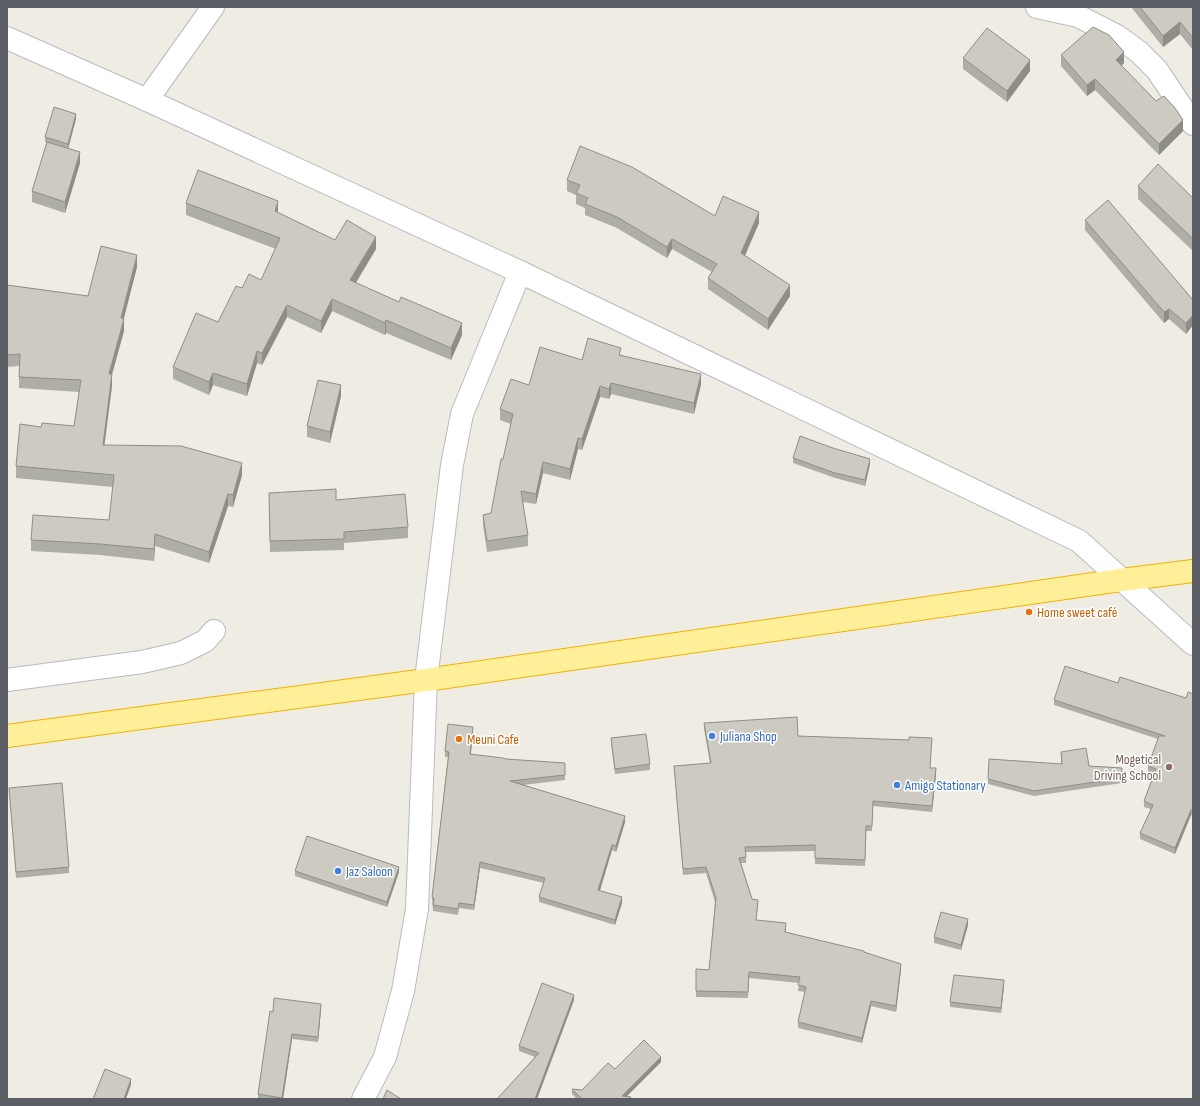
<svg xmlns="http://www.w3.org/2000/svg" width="1200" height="1106" font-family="'Sofia Sans Condensed',sans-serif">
<rect width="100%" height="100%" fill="#efede3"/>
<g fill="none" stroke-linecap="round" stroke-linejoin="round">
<defs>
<g id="minor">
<polyline points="1037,7 1078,16 1117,36 1139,52 1157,70 1193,124"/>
<polyline points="7,38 147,100 520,272 1079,541 1193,644"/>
<polyline points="147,100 213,7"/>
<polyline points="7,680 142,662 181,653 205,641 214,631"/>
<polyline points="363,1099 385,1057 403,991 417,909 426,680 452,465 462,414 520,272"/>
</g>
<polyline id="trunk" points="7,736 426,680 1121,580 1193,571"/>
</defs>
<!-- minor casing -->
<use href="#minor" stroke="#b8bbc0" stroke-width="24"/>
<!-- trunk casing -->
<use href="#trunk" stroke="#f1b300" stroke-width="24"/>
<!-- minor -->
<use href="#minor" stroke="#fff" stroke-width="22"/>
<!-- trunk -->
<use href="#trunk" stroke="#ffef98" stroke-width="22"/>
</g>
<!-- wall -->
<g fill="#afaea6">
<polygon points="1131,7 1193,7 1193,50 1180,34 1163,47"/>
<polygon points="1061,55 1124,63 1121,66 1183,131 1159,155 1095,90 1087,96 1061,66"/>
<polygon points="963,58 1030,71 1007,102 963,69"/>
<polygon points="76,119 68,149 80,163 65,213 32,202 32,191 47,143 45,142 45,137"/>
<polygon points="567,180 715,216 759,223 745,256 790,296 768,330 708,289 708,278 712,272 672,249 667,258 617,228 585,215 585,208 576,204 576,195 567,191"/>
<polygon points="1138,186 1193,198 1193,251 1138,199"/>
<polygon points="186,203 278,213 335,240 376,249 356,283 462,335 451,360 386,333 385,335 332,311 321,333 287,317 262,365 257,363 247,396 213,385 209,395 173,379 173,367 218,322 242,288 261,280 276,249 186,215"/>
<polygon points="1085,220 1193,300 1193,325 1186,334 1169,319 1164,323 1085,230"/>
<polygon points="137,267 123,319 124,331 112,374 112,386 104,445 242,475 233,507 228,506 209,563 155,546 154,561 100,555 31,551 31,540 109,520 113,487 16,478 16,466 74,426 79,392 19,388 19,366 7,367 7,285 88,296"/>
<polygon points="621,355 701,384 694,414 611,394 609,399 600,397 582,450 578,449 570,480 543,473 536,504 523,502 528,535 528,546 487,552 483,525 483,515 491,513 511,424 500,420 500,409 529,385 582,360"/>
<polygon points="341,396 330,443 307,437 307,426"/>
<polygon points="793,458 870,464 865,486 835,478 793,463"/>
<polygon points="336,500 408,527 408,538 344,543 344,550 270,552 269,504"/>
<polygon points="1118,683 1186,698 1193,694 1193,816 1191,815 1175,854 1140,839 1140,833 1151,809 1144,807 1144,801 1154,774 1148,772 1148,766 1158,739 1054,705 1054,700"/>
<polygon points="704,723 798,736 931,768 936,774 932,812 873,806 872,831 866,831 865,866 815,864 815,851 746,852 746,863 741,863 752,899 758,905 756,920 786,928 786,932 864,952 901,969 896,1012 871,1006 862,1043 798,1028 798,1022 805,992 798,991 799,983 749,978 748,998 696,997 696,969 709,970 715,902 706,873 683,875 674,766 710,763 704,729"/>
<polygon points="473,732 471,754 506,759 565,763 565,780 523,785 625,822 616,852 612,850 600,891 622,903 615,925 539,902 539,897 544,883 480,868 474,910 459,908 458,915 433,911 432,897 448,757 445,757 445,751"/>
<polygon points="611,738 650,764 650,770 615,774 611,744"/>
<polygon points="1061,752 1089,766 1122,768 1122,783 1034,796 988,784 988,779 1061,764"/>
<polygon points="9,788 69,867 69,873 16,878"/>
<polygon points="295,871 399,872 387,907 295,876"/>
<polygon points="968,925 961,950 934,943 934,937"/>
<polygon points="1004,986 1001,1013 950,1007 950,1002"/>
<polygon points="574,1000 537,1099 497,1099 535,1057 519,1051 519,1046"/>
<polygon points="321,1009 318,1042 292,1039 283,1099 258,1099 258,1094 273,1012"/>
<polygon points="661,1062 627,1096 631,1099 577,1099 572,1094 572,1089 582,1090 615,1069"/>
</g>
<!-- shaded-wall -->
<g fill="#8f8d87">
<polygon points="1180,22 1180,34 1163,47 1163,36"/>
<polygon points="1124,52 1124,63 1116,71 1116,60"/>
<polygon points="1030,60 1030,71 1007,102 1007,91"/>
<polygon points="1095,79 1095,90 1087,96 1087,85"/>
<polygon points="76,114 76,119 68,149 68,144"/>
<polygon points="1183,120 1183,131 1159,155 1159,144"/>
<polygon points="80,152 80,163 65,213 65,202"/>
<polygon points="278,201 278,213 275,211"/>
<polygon points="759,212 759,223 741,264 741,253"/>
<polygon points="376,237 376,249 350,292 350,280"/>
<polygon points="672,239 672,249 667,258 667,247"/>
<polygon points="137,255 137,267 121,330 121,318"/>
<polygon points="790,285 790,296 768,330 768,319"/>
<polygon points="332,299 332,311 321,333 321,321"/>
<polygon points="287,305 287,317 262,365 262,353"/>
<polygon points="1169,309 1169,319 1164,323 1164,312"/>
<polygon points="1193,315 1193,325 1186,334 1186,323"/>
<polygon points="124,319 124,331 109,385 109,374"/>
<polygon points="386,320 386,333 385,335 385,323"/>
<polygon points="462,323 462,335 451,360 451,348"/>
<polygon points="257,351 257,363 247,396 247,384"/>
<polygon points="213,373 213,385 209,395 209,382"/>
<polygon points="112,374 112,386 103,457 103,445"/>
<polygon points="701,374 701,384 694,414 694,403"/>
<polygon points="611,383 611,394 609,399 609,389"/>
<polygon points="341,385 341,396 330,443 330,432"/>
<polygon points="600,386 600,397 582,450 582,439"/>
<polygon points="578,438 578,449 570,480 570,469"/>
<polygon points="870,459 870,464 865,486 865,480"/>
<polygon points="543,462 543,473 536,504 536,494"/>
<polygon points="242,463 242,475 233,507 233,495"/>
<polygon points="228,494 228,506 209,563 209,552"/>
<polygon points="155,534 155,546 154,561 154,549"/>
<polygon points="473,727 473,732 470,760 470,754"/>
<polygon points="936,768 936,774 932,812 932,806"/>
<polygon points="1191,810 1191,815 1175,854 1175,848"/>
<polygon points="625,816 625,822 616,852 616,846"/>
<polygon points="612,845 612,850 598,896 598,890"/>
<polygon points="480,862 480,868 474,910 474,905"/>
<polygon points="399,867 399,872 387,907 387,902"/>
<polygon points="622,897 622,903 615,925 615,920"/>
<polygon points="968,919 968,925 961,950 961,945"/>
<polygon points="901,964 901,969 896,1012 896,1006"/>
<polygon points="1004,980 1004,986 1001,1013 1001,1008"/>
<polygon points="574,995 574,1000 537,1099 535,1099"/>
<polygon points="871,1001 871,1006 862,1043 862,1038"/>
<polygon points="321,1004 321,1009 318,1042 318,1037"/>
<polygon points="292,1034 292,1039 283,1099 282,1099"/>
<polygon points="661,1057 661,1062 624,1099 622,1096"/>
<polygon points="131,1079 131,1085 126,1099 124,1099"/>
</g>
<!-- building -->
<g fill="#cccac1" stroke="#8f8d87">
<polygon points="1140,7 1193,7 1193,38 1180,22 1163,36"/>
<polygon points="1093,27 1109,35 1124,52 1116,60 1156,101 1164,96 1175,108 1183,120 1159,144 1095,79 1087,85 1061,55"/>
<polygon points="987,28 1030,60 1007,91 963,58"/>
<polygon points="54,107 76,114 68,144 45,137"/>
<polygon points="47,142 80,152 65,202 32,191"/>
<polygon points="580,146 632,167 715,216 723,196 759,212 741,253 790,285 768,319 708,278 717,264 672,239 667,247 617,217 585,204 588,198 576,193 580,185 567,180"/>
<polygon points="1158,164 1193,198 1193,239 1138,186"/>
<polygon points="198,170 278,201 275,211 335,240 347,220 376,237 350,280 399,302 401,297 462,323 451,348 386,320 385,323 332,299 321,321 287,305 262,353 257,351 247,384 213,373 209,382 173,367 196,313 218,322 236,286 242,288 249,274 261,280 280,238 186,203"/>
<polygon points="1108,200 1193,300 1193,315 1186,323 1169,309 1164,312 1085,220"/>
<polygon points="101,246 137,255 121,318 124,319 109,374 112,374 103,445 181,446 242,463 233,495 228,494 209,552 155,534 154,549 100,544 31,540 33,515 109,520 114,475 16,466 20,424 41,427 42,423 74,426 81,380 19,377 20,354 7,355 7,285 88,296"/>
<polygon points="588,338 621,348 619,355 701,374 694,403 611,383 609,389 600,386 582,439 578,438 570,469 543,462 536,494 521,491 528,535 487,541 483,515 491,513 501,459 503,459 513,414 500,409 511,379 529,385 540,347 582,360"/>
<polygon points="318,380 341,385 330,432 307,426"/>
<polygon points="800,436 833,448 870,459 865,480 835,473 793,458"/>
<polygon points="336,489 336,500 405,494 408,527 344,532 344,539 270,541 269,493"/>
<polygon points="1065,666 1118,683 1120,677 1186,698 1188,692 1193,694 1193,810 1191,810 1175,848 1140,833 1153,805 1144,801 1156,769 1148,766 1159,736 1165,736 1054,700"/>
<polygon points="797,717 798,736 909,740 909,737 932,738 930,768 936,768 932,806 873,801 872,826 866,826 865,860 815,858 815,845 745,847 746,857 739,858 752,899 758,900 756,920 786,923 785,932 864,951 864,952 901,964 896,1006 871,1001 862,1038 798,1022 806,987 798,985 800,977 749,972 748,992 696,991 696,969 709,970 716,898 706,867 683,869 674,766 711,763 704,723"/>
<polygon points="448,724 473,727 470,754 503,758 506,759 565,763 565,775 510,781 625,816 616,846 612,845 598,890 622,897 615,920 539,897 545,878 480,862 474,905 459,903 458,909 433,905 434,898 432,897 449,752 445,751"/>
<polygon points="646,734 650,764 615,769 611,738"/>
<polygon points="1086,748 1089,766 1122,768 1122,778 1034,791 988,779 989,759 1062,764 1061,752"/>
<polygon points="62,783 69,867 16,872 9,788"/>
<polygon points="307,836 399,867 387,902 295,871"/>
<polygon points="941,912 968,919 961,945 934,937"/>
<polygon points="954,975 1004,980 1001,1008 950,1002"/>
<polygon points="542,983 574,995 535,1099 497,1099 539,1053 519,1046"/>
<polygon points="274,998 321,1004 318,1037 292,1034 282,1098 258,1094 270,1011 273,1012"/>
<polygon points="644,1040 661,1057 622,1096 631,1097 628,1099 582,1099 572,1089 582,1090 608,1063 615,1069"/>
<polygon points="105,1069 131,1079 124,1099 93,1099"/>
<polygon points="387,1090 401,1099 383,1099"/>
</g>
<!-- markers -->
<g fill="#e8710a" stroke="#fff" stroke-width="1.5">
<circle cx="1029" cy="612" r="4"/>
<circle cx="459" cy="739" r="4"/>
</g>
<g fill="#3f7fe0" stroke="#fff" stroke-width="1.5">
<circle cx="712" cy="736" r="4"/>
<circle cx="897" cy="785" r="4"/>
<circle cx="338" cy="871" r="4"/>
</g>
<circle fill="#8d6e63" stroke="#fff" stroke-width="1.5" cx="1169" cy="767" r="4"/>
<g text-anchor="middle" stroke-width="3" stroke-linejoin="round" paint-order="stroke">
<!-- food labels -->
<g font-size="14" fill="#c56008" stroke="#fff" text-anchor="start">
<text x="1037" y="617">Home sweet café</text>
<text x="467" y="744">Meuni Cafe</text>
</g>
<!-- shop labels -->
<g font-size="14" fill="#366cbe" stroke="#fff" text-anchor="start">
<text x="720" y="741">Juliana Shop</text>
<text x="905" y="790">Amigo Stationary</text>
<text x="346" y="876">Jaz Saloon</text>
</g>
<!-- education labels -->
<g font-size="14" fill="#785e54" stroke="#fff" text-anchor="end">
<text x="1161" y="764">Mogetical<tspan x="1161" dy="16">Driving School</tspan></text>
</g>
</g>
<!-- border -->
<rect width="1200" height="1106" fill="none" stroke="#5b5f65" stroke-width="16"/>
</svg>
